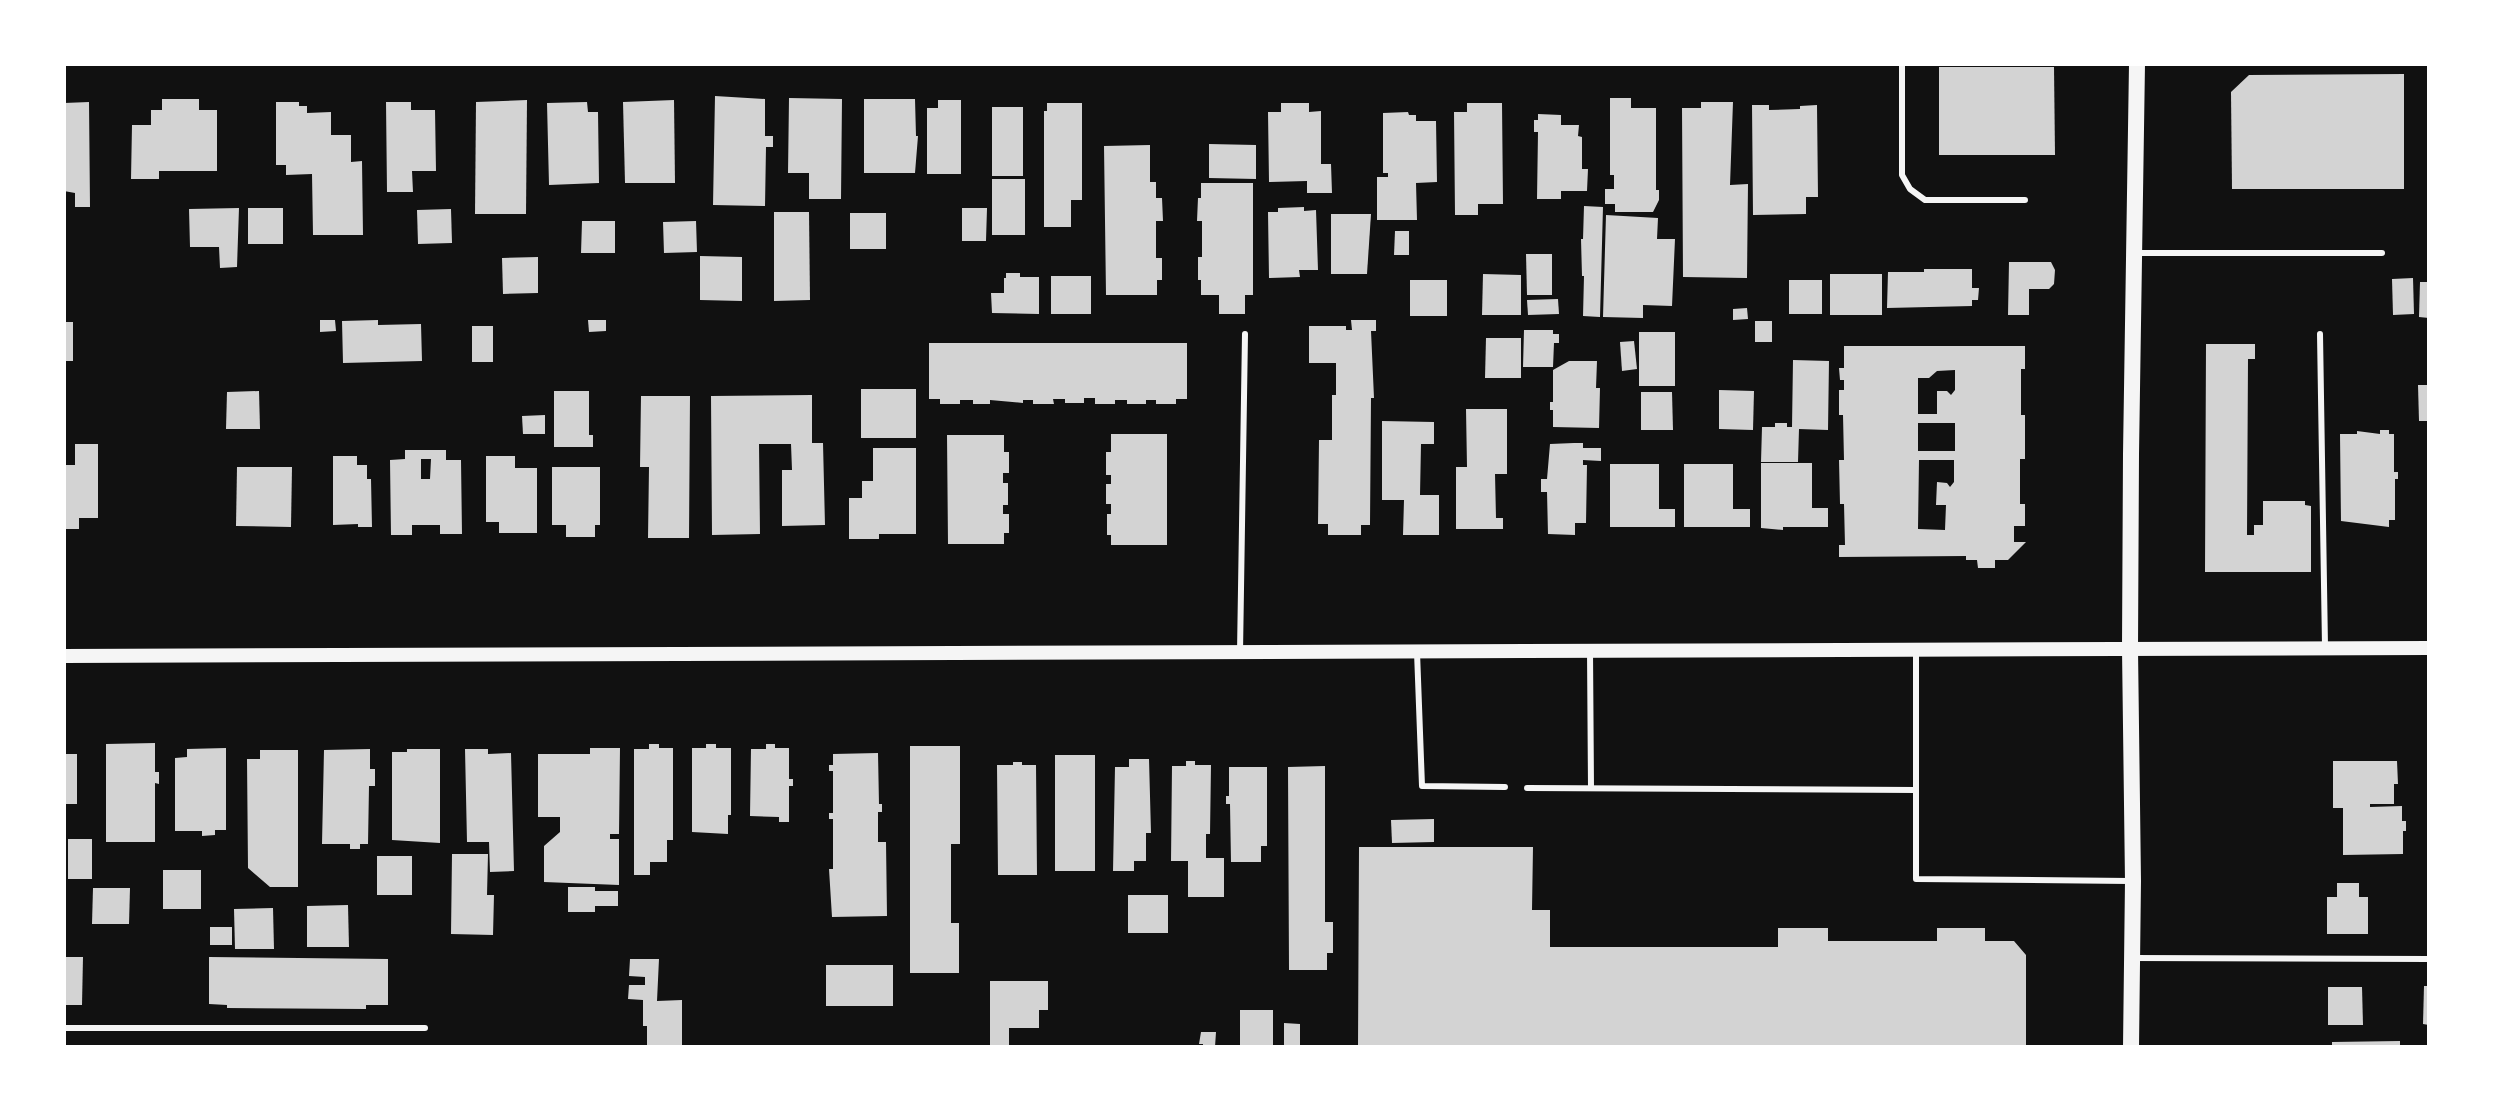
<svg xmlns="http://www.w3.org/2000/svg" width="2493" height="1111" font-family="Helvetica,sans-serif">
<rect width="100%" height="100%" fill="#111"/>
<!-- building -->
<g fill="#d3d3d3" fill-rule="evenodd">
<polygon points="1939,67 2054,67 2055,155 1939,155"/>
<polygon points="2404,74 2404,189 2232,189 2231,92 2249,75"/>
<polygon points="715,96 765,99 765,136 773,136 773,147 766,147 765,206 713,205"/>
<polygon points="789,98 842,99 841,199 809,199 809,173 788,173"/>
<polygon points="1610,98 1631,98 1631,108 1656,108 1656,190 1659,190 1659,200 1653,212 1615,212 1615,204 1605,204 1605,189 1614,189 1614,175 1610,175"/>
<polygon points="162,99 199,99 199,110 217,110 217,171 159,171 159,179 131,179 132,125 151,125 151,110 162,110"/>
<polygon points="864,99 915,99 916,136 918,136 915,173 864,173"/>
<polygon points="527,100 526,214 475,214 476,102"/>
<polygon points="674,100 675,183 625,183 623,102"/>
<polygon points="938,100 961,100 961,174 927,174 927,108 938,108"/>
<polygon points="89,102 90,207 75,207 75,193 64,191 64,103"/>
<polygon points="276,102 299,102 299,106 307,106 307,113 331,112 331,135 351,135 351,162 362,161 363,235 313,235 312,174 286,175 286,165 276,165"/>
<polygon points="386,102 411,102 411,110 435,110 436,171 412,171 413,192 387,192"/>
<polygon points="587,102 588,112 598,112 599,183 549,185 547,103"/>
<polygon points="1701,102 1733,102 1730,185 1748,184 1747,278 1683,277 1682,108 1701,108"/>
<polygon points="1047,103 1082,103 1082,200 1071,200 1071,227 1044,227 1044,111 1047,111"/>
<polygon points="1281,103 1309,103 1309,112 1321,111 1321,164 1331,164 1332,193 1307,193 1307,181 1269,182 1268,112 1281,112"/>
<polygon points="1467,103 1502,103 1503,204 1478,204 1478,215 1455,215 1454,112 1467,112"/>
<polygon points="1752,105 1769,105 1769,110 1800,109 1800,106 1817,105 1818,197 1806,197 1806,214 1753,215"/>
<rect x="992" y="107" width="31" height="69"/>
<polygon points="1408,112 1409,115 1416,115 1416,121 1436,121 1437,182 1416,183 1417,220 1377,220 1377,177 1388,177 1388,173 1383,173 1383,113"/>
<polygon points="1538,114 1561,115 1561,125 1579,125 1578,136 1582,137 1582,169 1588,169 1587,191 1561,191 1561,199 1537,199 1538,132 1534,132 1534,120 1538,120"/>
<polygon points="1209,144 1256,145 1256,179 1209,178"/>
<polygon points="1150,145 1150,182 1156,182 1156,198 1162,198 1163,221 1156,221 1156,258 1162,258 1162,280 1157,280 1157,295 1106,295 1104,146"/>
<rect x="992" y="179" width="33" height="56"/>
<polygon points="1201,183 1253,183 1253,295 1245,295 1245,314 1219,314 1219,295 1201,295 1201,280 1198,280 1198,257 1202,257 1202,221 1197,221 1198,198 1201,198"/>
<polygon points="1584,206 1603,207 1600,317 1583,316 1584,276 1582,276 1581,239 1583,239"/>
<polygon points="1304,207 1304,211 1316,210 1318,270 1299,270 1300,277 1269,278 1268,212 1278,212 1278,208"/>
<polygon points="239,208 237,267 220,268 219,247 190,247 189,209"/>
<rect x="248" y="208" width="35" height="36"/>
<polygon points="962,208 987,208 986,241 962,241"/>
<polygon points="451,209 452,243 418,244 417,210"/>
<polygon points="774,212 809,212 810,300 774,301"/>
<rect x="850" y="213" width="36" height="36"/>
<polygon points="1331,214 1371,214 1367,274 1331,274"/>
<polygon points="1606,215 1658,218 1657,239 1675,239 1672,306 1643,305 1643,318 1603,317"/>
<polygon points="582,221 615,221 615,253 581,253"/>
<polygon points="696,221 697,252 664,253 663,222"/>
<polygon points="1395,231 1409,231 1409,255 1394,255"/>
<polygon points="1526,254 1552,254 1552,295 1527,295"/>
<polygon points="700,256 742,257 742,301 700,300"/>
<polygon points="538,257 538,293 503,294 502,258"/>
<polygon points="2009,262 2051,262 2055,270 2054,284 2049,289 2029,289 2029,315 2008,315"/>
<polygon points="1924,269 1972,269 1972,288 1979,288 1978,300 1972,300 1972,306 1887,308 1888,272 1924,272"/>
<polygon points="1006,273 1020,273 1020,277 1039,277 1039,314 992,313 991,293 1004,293 1004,278 1006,278"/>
<polygon points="1483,274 1521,275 1521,315 1482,315"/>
<rect x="1830" y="274" width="52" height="41"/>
<rect x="1051" y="276" width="40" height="38"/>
<polygon points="2413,278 2414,314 2393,315 2392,279"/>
<rect x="1410" y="280" width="37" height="36"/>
<rect x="1789" y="280" width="33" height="34"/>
<polygon points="2420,282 2429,282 2429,318 2419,317"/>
<polygon points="1558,299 1559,314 1528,315 1527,300"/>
<polygon points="1747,308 1748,319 1733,320 1733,309"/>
<polygon points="320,320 335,320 336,331 320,332"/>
<polygon points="378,320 378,325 421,324 422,361 343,363 342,321"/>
<polygon points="588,320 606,320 606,331 589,332"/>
<polygon points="1351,320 1376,320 1376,331 1371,331 1374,398 1371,398 1370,525 1361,525 1361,535 1328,535 1328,524 1318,524 1319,440 1332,440 1332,395 1336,395 1336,363 1309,363 1309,326 1346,326 1346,330 1352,330"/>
<rect x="1755" y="321" width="17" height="21"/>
<rect x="64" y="322" width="9" height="39"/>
<rect x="472" y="326" width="21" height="36"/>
<polygon points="1524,330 1553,330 1553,334 1559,334 1559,343 1554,343 1553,367 1523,367"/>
<rect x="1639" y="332" width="36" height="54"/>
<polygon points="1486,338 1521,338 1521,378 1485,378"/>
<polygon points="1634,341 1637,369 1622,371 1620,342"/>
<polygon points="929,343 1187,343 1187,399 1176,399 1176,404 1156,404 1156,400 1146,400 1146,404 1127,404 1127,400 1115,400 1115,404 1095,404 1095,398 1084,398 1084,403 1065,403 1065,399 1053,399 1054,404 1033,404 1033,400 1023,400 1023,403 990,400 990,404 973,404 973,400 960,400 960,404 940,404 940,399 929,399"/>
<polygon points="2206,344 2255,344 2255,359 2248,359 2247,535 2254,535 2254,525 2263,525 2263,501 2305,501 2305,505 2311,506 2311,572 2205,572"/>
<path d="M1844 346H2025V369H2021V415H2025V459H2020V504H2025V526H2014V542H2026L2008 560H1995V568H1978L1977 560H1966V556L1839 557V545H1845L1844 504H1840L1839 460H1844L1843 415H1839V390H1844V380H1840L1839 368H1844ZM1955 370V390L1951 395 1947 391H1937V414H1918V378H1929L1937 371ZM1918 423H1955V451H1918ZM1919 460H1954V482L1950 487 1947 483 1937 482 1936 505H1946L1945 530 1918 529Z"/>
<polygon points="1793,360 1829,361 1828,430 1799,429 1798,462 1761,462 1762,427 1775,427 1775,423 1787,423 1787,427 1792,427"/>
<polygon points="1569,361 1597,361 1596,388 1600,388 1599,428 1553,427 1553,410 1550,410 1550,402 1553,402 1553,370"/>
<polygon points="2418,385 2429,385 2429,421 2419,421"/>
<rect x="861" y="389" width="55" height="49"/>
<polygon points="1719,390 1754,391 1753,430 1719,429"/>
<polygon points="259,391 260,429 226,429 227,392"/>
<polygon points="554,391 589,391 589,435 593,435 593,447 554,447"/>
<polygon points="1641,392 1672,392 1673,430 1641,430"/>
<polygon points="812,395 812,443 823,443 825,525 782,526 782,470 792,470 791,444 759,444 760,534 712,535 711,396"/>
<polygon points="641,396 690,396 689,538 648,538 649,467 640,467"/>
<polygon points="1466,409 1507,409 1507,474 1495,474 1496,518 1503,518 1503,529 1456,529 1456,467 1467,467"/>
<polygon points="545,415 545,434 523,434 522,416"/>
<polygon points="1382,421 1434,422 1434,444 1421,444 1420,495 1439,495 1439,535 1403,535 1404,500 1382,500"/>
<polygon points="2380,430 2389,430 2389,434 2394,434 2394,472 2398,472 2398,479 2395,479 2395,520 2389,520 2389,527 2341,521 2340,434 2357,434 2357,431 2380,434"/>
<polygon points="1111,434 1167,434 1167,545 1111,545 1111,535 1107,535 1107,514 1111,514 1111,504 1106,504 1106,484 1111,484 1111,475 1106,475 1106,452 1111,452"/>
<polygon points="947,435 1004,435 1004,452 1009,452 1009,473 1003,473 1003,483 1008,483 1008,505 1003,505 1003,514 1009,514 1009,533 1004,533 1004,544 948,544"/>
<polygon points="1574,443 1583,443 1583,448 1601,448 1601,461 1583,460 1583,465 1587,465 1586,523 1575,523 1575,535 1548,534 1547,492 1541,492 1541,479 1547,479 1550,444"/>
<polygon points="75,444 98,444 98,518 79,518 79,529 64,529 64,465 75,465"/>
<polygon points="873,448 916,448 916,534 879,534 879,539 849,539 849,498 862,498 862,481 873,481"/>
<path d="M405 450H446V460H461L462 534H440V525H412V535H391L390 460 405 459ZM421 459H431L430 479H421Z"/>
<polygon points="333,456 357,456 357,465 367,465 367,479 371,479 372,527 358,527 358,524 333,525"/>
<polygon points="486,456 515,456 515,468 537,468 537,533 499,533 499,522 486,522"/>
<polygon points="1761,463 1812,463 1812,508 1828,508 1828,527 1783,527 1783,530 1761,528"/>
<polygon points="1610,464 1659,464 1659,509 1675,509 1675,527 1610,527"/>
<polygon points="1684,464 1733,464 1733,509 1750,509 1750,527 1684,527"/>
<polygon points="237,467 292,467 291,527 236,526"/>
<polygon points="552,467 600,467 600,525 595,525 595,537 566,537 566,525 552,525"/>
<polygon points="155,743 155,772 159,772 159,784 155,783 155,842 106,842 106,744"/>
<polygon points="649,744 659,744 659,748 673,748 673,840 667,840 667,862 650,862 650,875 634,875 634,749 649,749"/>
<polygon points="706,744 716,744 716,748 731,748 731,815 728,815 728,834 692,832 692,748 706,748"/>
<polygon points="766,744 775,744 775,748 789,748 789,779 793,779 793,786 789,786 789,822 779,822 779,817 750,816 751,749 766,749"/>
<polygon points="910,746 960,746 960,844 951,844 951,923 959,923 959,973 910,973"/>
<polygon points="226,748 226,830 215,830 215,835 202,836 202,831 175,831 175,758 187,757 187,749"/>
<polygon points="590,748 620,748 619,834 610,834 610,839 619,839 619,885 544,882 544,846 560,832 560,817 538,817 538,754 590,754"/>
<polygon points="370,749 370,769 375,769 375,786 369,786 368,844 360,844 360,849 350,849 350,844 322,844 324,750"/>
<polygon points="407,749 440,749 440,843 392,840 392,752 407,752"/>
<polygon points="465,749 488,749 488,754 511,753 514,871 490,872 489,842 467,842"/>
<polygon points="260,750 298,750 298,887 270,887 248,868 247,759 260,759"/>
<polygon points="878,753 879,804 882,804 882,812 878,812 878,842 886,842 887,916 832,917 829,869 833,869 833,819 829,819 829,813 833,813 833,771 829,771 829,765 833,765 833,754"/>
<rect x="64" y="754" width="13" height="50"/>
<rect x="1055" y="755" width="40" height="116"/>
<polygon points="1129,759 1149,759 1151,833 1146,833 1146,861 1134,861 1134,871 1113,871 1115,767 1129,767"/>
<polygon points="1186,761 1195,761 1195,765 1211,765 1210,834 1206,834 1206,858 1224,858 1224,897 1188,897 1188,861 1171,861 1172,766 1186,766"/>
<polygon points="2333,761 2397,761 2398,784 2394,784 2394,804 2370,804 2370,807 2402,806 2402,821 2406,821 2406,831 2403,831 2403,854 2343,855 2343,808 2333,808"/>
<polygon points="1013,762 1022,762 1022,765 1036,765 1037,875 998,875 997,765 1013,765"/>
<polygon points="1325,766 1325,922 1333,922 1333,953 1327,953 1327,970 1289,970 1288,767"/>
<polygon points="1229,767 1267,767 1267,846 1261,846 1261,862 1231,862 1230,804 1226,804 1226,796 1229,796"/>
<polygon points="1434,819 1434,842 1392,843 1391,820"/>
<rect x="68" y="839" width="24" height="40"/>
<polygon points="1359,847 1533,847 1532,910 1550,910 1550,947 1778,947 1778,928 1828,928 1828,941 1937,941 1937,928 1985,928 1985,941 2014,941 2026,955 2026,1047 1358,1047"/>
<polygon points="452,854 488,854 487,895 494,895 493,935 451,934"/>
<rect x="377" y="856" width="35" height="39"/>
<rect x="163" y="870" width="38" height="39"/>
<polygon points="2337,883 2359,883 2359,897 2368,897 2368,934 2327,934 2327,897 2337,897"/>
<polygon points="568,887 595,887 595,891 618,891 618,906 595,906 595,912 568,912"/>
<polygon points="93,888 130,888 129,924 92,924"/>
<rect x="1128" y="895" width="40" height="38"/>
<polygon points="348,905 349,947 307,947 307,906"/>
<polygon points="273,908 274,949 235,949 234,909"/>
<rect x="210" y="927" width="22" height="18"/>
<polygon points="64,957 83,957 82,1005 64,1005"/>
<polygon points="209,957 388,959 388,1005 366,1005 366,1009 227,1008 227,1005 209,1004"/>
<polygon points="630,959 659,959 657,1001 682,1000 682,1047 647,1047 647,1026 643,1026 643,1000 628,999 629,985 645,985 645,977 629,976"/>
<rect x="826" y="965" width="67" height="41"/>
<polygon points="990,981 1048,981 1048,1010 1039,1010 1039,1028 1009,1028 1009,1047 990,1047"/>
<polygon points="2424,986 2429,986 2429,1025 2423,1024"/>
<polygon points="2328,987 2362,987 2363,1025 2328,1025"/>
<rect x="1240" y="1010" width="33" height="37"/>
<polygon points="1284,1023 1300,1024 1300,1047 1284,1047"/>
<polygon points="1201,1032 1216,1032 1215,1047 1203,1047 1203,1044 1199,1044"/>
<polygon points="2400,1041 2400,1047 2332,1047 2332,1042"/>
</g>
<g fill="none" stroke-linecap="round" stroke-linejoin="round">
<!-- service -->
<g stroke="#f5f5f5" stroke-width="6">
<polyline points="1902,64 1902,175 1910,189 1925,200 2025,200"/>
<polyline points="2134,253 2382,253"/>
<polyline points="2320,334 2325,647"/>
<polyline points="1590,651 1591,788"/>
<polyline points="1417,652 1422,786 1505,787"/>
<polyline points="1240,653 1245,334"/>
<polyline points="1527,788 1916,790 1916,879 2130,881"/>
<polyline points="1916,790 1916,650"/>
<polyline points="2132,958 2429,959"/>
<polyline points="64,1028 425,1028"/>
</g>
<!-- tertiary -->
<polyline stroke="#f5f5f5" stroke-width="14" points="64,656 2429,648"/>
<!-- secondary -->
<polyline stroke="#f5f5f5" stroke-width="16" points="2131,1047 2133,881 2130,649 2131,454 2137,64"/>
</g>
<!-- border -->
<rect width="2493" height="1111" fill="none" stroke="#ffffff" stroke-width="132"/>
</svg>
